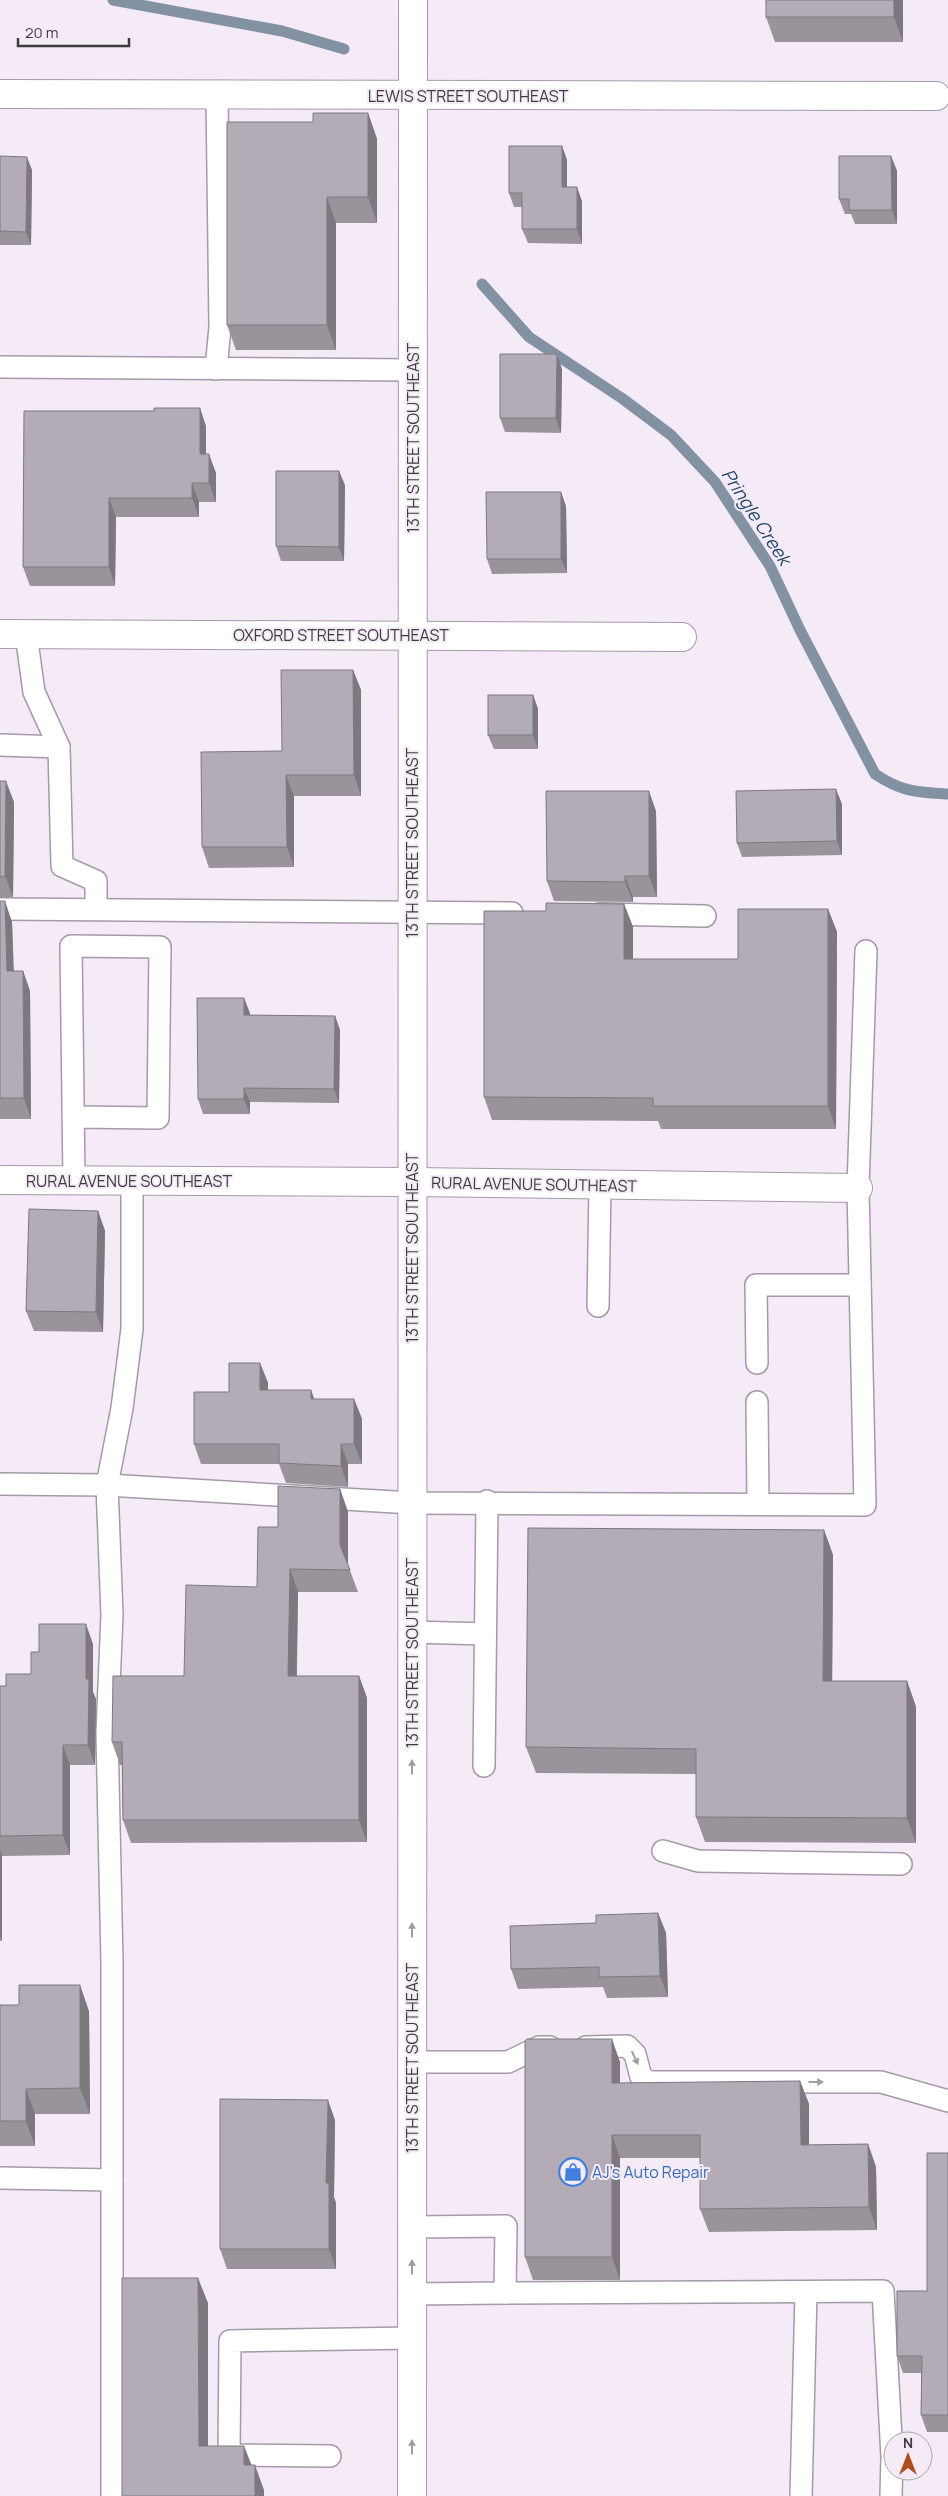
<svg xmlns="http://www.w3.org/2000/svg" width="948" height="2496" font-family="Manrope,sans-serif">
<rect width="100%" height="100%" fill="#f4ebf6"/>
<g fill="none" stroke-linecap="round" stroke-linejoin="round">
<!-- stream -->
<g stroke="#8292a3" stroke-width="11">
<polyline points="113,0 282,31 344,49"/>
<path d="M482 284 529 337 623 399 671 435 715 482 770 566 800 630 875 774C902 792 916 792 948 794"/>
</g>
<defs>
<g id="service">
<polyline points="0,367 413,370"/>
<polyline points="216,369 220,327 217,95"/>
<polyline points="26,634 34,692 59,747 62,866 96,881 96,909"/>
<polyline points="0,745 59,747"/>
<polyline points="0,909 512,913"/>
<polyline points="600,914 705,916"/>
<polyline points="74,1117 158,1118 160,947 71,946 74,1180"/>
<polyline points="598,1306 600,1186"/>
<polyline points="757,1363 756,1285 860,1285"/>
<polyline points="757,1402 758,1504"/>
<polyline points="0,1484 107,1485 412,1503 865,1505 858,1188 866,951"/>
<polyline points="412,1632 485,1634"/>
<polyline points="484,1766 487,1501"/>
<polyline points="663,1851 698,1861 901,1864"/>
<polyline points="586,2047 627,2046 635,2054 641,2077 649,2082 881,2082 948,2101"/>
<polyline points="412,2062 508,2062 539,2047 550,2047"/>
<polyline points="0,2178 112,2180"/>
<polyline points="412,2227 506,2226 505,2293 412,2294"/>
<polyline points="505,2293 883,2291 892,2457 891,2496"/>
<polyline points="330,2456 229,2455 230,2341 412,2338"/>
<polyline points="112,2496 112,1962 107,1733 112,1615 107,1485 122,1408 132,1329 132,1181"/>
<polyline points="801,2496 806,2292"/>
</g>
<g id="minor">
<polyline points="0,94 936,96"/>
<polyline points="0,634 682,637"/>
<polyline points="412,1182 858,1188"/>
</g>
<polyline id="tertiary" points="0,1180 412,1182"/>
<polyline id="secondary" points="412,2496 413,0"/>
</defs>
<!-- service casing -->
<use href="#service" stroke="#a39ba6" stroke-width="24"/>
<!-- minor casing -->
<use href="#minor" stroke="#a39ba6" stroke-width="30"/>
<!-- tertiary casing -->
<use href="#tertiary" stroke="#a39ba6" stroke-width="30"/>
<!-- secondary casing -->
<use href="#secondary" stroke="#a39ba6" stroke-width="30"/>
<!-- service -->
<use href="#service" stroke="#fff" stroke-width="21"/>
<!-- minor -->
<use href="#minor" stroke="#fff" stroke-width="28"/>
<!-- tertiary -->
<use href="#tertiary" stroke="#fff" stroke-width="28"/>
<!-- secondary -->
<use href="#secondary" stroke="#fff" stroke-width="28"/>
</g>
<!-- wall -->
<g fill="#9a939c">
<polygon points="766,0 903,0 903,42 775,42 766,17"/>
<polygon points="368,113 377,139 377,223 336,223 336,350 236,350 227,325 313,122"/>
<polygon points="562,146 567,160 567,187 582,201 582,244 528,243 522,229 522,207 514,207 509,193"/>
<polygon points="0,156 32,170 31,245 0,245"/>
<polygon points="891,156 897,171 897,224 855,224 851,214 845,214 839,199"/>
<polygon points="562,369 561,433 505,432 500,418"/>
<polygon points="24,411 206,426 206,454 216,473 216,502 199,502 199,517 116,517 115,586 30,586 23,567"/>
<polygon points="345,485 344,561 281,561 276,546"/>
<polygon points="566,506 567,573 492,574 487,559"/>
<polygon points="353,670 361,690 361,796 294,796 294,867 209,868 202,847 282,751"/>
<polygon points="533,695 538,709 538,749 494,749 488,735"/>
<polygon points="0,781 14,802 13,897 0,898"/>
<polygon points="842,804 842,855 742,857 737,843"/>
<polygon points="656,811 657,897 633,897 633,902 554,901 547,881"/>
<polygon points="0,901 12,922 14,971 23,971 30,991 31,1119 0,1119"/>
<polygon points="624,904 633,927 633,959 738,959 828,909 837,932 836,1129 661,1129 658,1121 492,1120 484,1097 546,911"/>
<polygon points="244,998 250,1015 335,1016 340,1030 339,1103 250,1102 250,1114 203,1114 198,1099"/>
<polygon points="98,1211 105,1231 103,1332 34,1331 26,1311"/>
<polygon points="260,1363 268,1383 268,1390 311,1390 314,1399 354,1399 362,1419 362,1464 348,1464 348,1487 286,1483 279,1464 201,1464 194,1444 229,1392"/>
<polygon points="340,1489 348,1512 348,1565 358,1592 298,1592 297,1676 359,1676 367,1698 367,1842 131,1843 123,1820 122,1765 120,1765 112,1742 184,1676 257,1587 278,1527"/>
<polygon points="824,1530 833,1555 832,1681 907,1681 916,1707 916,1843 705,1842 696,1817 696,1774 536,1773 526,1747"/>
<polygon points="93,1644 93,1692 96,1699 95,1765 70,1765 70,1855 2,1856 2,1941 0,1941 0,1686 6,1686 31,1674 39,1652"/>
<polygon points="658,1913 666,1933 668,1997 607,1998 603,1987 518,1989 511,1969 596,1923"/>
<polygon points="0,2005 89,2011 90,2114 35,2114 35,2146 0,2146"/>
<polygon points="620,2062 620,2083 800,2081 809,2104 809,2145 868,2144 876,2167 877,2230 709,2232 700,2209 700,2158 620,2158 620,2280 533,2280 525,2257"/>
<polygon points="335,2120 334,2197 336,2203 336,2269 227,2269 220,2249"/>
<polygon points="948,2153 948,2432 927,2432 921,2415 921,2373 903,2373 897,2356 927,2291"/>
</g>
<!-- shaded-wall -->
<g fill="#7d787f">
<polygon points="894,0 903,0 903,42 894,17"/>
<polygon points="368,113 377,139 377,223 368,197"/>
<polygon points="562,146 567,160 567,201 562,187"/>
<polygon points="891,156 897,171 897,224 892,210"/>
<polygon points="27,157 32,170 31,245 26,232"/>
<polygon points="577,187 582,201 582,244 577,229"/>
<polygon points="327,197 336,223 336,350 327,325"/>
<polygon points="557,354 562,369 561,433 556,418"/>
<polygon points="200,408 206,426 206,473 200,454"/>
<polygon points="209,454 216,473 216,502 209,483"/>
<polygon points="339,471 345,485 344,561 339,547"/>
<polygon points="192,483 199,502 199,517 192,498"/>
<polygon points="561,492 566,506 567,573 561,559"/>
<polygon points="109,498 116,517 115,586 109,567"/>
<polygon points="353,670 361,690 361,796 354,775"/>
<polygon points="533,695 538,709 538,749 533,735"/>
<polygon points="286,775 294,796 294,867 287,847"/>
<polygon points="6,781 14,802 13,897 5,876"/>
<polygon points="836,789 842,804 842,855 837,841"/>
<polygon points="649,791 656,811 657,897 649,876"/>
<polygon points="625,876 633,897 633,902 625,882"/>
<polygon points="5,901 12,922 14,991 7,971"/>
<polygon points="624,904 633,927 633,982 624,959"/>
<polygon points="828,909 837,932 836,1129 828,1106"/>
<polygon points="23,971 30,991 31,1119 24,1098"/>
<polygon points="244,998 250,1013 250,1029 244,1015"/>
<polygon points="335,1016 340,1030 339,1103 334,1089"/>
<polygon points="244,1088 250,1102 250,1114 244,1099"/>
<polygon points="98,1211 105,1231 103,1332 96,1312"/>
<polygon points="260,1363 268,1383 268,1410 260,1390"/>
<polygon points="311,1390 318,1410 311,1399"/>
<polygon points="354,1399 362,1419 362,1464 354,1444"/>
<polygon points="341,1444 348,1464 348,1487 341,1466"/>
<polygon points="340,1489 348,1512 348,1568 340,1545"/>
<polygon points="824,1530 833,1555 832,1707 823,1681"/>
<polygon points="290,1569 298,1592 296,1698 288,1676"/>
<polygon points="86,1624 93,1644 93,1692 96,1699 95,1765 88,1745 86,1679"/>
<polygon points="359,1676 367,1698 367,1842 359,1820"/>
<polygon points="907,1681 916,1707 916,1843 907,1818"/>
<polygon points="63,1745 70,1765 70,1855 63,1835"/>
<polygon points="0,1850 2,1856 2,1941 0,1936"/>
<polygon points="658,1913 666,1933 668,1997 660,1976"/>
<polygon points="80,1985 89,2011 90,2114 80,2088"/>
<polygon points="612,2039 620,2062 620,2106 612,2083"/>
<polygon points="800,2081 809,2104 809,2168 801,2145"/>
<polygon points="26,2089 35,2114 35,2146 26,2121"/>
<polygon points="328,2100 335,2120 334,2197 336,2203 336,2269 329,2249 326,2183"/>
<polygon points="612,2135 620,2158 620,2280 612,2257"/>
<polygon points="868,2144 876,2167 877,2230 869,2207"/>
<polygon points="198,2278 208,2303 208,2471 199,2446"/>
<polygon points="244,2446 254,2471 244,2465"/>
<polygon points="255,2465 264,2490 264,2496 255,2496"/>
</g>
<!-- building -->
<g fill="#b3abb5" stroke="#7d787f">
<rect x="766" y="0" width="128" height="17"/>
<polygon points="313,113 368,113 368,197 327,197 327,325 227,325 227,122 313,122"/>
<polygon points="509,146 562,146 562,187 577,187 577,229 522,229 522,193 509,193"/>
<polygon points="0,156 27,157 26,232 0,231"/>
<polygon points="839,156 891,156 892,210 849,210 849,199 839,199"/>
<polygon points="500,354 557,354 556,418 500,418"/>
<polygon points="154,408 200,408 200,454 209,454 209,483 192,483 192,498 109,498 109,567 23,567 24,411 154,411"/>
<polygon points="276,471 339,471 339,547 276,546"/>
<polygon points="486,492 561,492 561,559 487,559"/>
<polygon points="281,670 353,670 354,775 286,775 287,847 202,847 201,752 282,751"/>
<rect x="488" y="695" width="45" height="40"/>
<polygon points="0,781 6,781 5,876 0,877"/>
<polygon points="836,789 837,841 737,843 736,791"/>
<polygon points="546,791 649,791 649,876 625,876 625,882 547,881"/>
<polygon points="0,901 5,901 7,971 23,971 24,1098 0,1098"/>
<polygon points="546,903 624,904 624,959 738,959 738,909 828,909 828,1106 653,1106 653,1098 484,1097 484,911 546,911"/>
<polygon points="197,998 244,998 244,1015 335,1016 334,1089 244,1088 244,1099 198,1099"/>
<polygon points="29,1209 98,1211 96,1312 26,1311"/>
<polygon points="229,1363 260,1363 260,1390 311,1390 311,1399 354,1399 354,1444 341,1444 341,1466 279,1463 279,1444 194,1444 194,1392 229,1392"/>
<polygon points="278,1486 340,1489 340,1545 350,1570 290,1569 288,1676 359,1676 359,1820 123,1820 122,1742 112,1742 113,1676 184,1676 186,1585 257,1587 258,1527 278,1527"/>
<polygon points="528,1528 824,1530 823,1681 907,1681 907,1818 696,1817 696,1749 526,1747"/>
<polygon points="39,1624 86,1624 86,1679 89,1679 88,1745 63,1745 63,1835 0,1836 0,1686 6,1686 6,1674 31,1674 31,1652 39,1652"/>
<polygon points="658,1913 660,1976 599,1977 599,1967 511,1969 510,1926 596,1923 596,1915"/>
<polygon points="19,1985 80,1985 80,2088 26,2089 26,2121 0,2121 0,2005 19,2005"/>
<polygon points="527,2039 612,2039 612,2083 800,2081 801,2145 868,2144 869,2207 700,2209 700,2135 612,2135 612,2257 525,2257 525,2041"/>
<polygon points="220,2099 328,2100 326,2183 329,2183 329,2249 220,2249"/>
<polygon points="927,2153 948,2153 948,2415 921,2415 922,2356 897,2356 897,2291 927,2291"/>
<polygon points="122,2278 198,2278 199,2446 244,2446 244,2465 255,2465 255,2496 122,2496"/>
</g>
<!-- one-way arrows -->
<defs><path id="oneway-solid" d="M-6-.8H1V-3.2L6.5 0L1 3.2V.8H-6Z" transform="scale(1.25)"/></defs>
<g fill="#9e9d9f">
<use href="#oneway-solid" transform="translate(412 1767) rotate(-90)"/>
<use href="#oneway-solid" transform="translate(412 1930) rotate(-90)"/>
<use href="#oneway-solid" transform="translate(635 2058) rotate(65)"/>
<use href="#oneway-solid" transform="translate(816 2082)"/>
<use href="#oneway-solid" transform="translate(412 2267) rotate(-90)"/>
<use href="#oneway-solid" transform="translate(412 2447) rotate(-90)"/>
</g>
<!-- icons -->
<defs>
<symbol id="shop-ring" viewBox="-11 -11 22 22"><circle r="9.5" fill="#f4ebf6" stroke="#3f7fe0" stroke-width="1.5"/><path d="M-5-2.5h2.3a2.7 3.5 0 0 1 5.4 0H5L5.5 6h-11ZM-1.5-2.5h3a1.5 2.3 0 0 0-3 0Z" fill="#3f7fe0"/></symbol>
</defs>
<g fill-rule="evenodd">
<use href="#shop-ring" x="557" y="2156" width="32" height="32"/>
</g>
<g text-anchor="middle" stroke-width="4" stroke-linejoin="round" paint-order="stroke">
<!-- street labels -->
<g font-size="16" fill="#3e3b3f" stroke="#f4ebf6">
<text x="468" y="102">LEWIS STREET SOUTHEAST</text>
<text transform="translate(413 438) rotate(-90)" y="6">13TH STREET SOUTHEAST</text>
<text x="341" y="641">OXFORD STREET SOUTHEAST</text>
<text transform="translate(412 843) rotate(-90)" y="6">13TH STREET SOUTHEAST</text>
<text x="129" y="1187">RURAL AVENUE SOUTHEAST</text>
<text transform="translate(534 1184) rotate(1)" y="6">RURAL AVENUE SOUTHEAST</text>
<text transform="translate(412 1248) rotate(-90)" y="6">13TH STREET SOUTHEAST</text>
<text transform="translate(412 1653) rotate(-90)" y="6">13TH STREET SOUTHEAST</text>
<text transform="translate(412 2058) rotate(-90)" y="6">13TH STREET SOUTHEAST</text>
</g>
<!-- shop labels -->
<g font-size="16" fill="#366cbe" stroke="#f4ebf6" text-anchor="start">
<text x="592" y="2178">AJ's Auto Repair</text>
</g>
<!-- water labels -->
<g font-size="18" font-style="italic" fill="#1f4868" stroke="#f4ebf6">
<text transform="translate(756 517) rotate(57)" y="6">Pringle Creek</text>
</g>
</g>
<!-- north arrow -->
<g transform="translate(908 2456)"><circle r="24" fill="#f4ebf6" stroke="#aba5ad"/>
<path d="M0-4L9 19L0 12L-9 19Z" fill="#b14c1d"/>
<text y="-8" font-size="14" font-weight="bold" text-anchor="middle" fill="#3e3b3f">N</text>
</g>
<!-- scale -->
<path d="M18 38v8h111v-8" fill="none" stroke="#3e3b3f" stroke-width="2.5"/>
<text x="25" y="38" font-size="15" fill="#3e3b3f" stroke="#f4ebf6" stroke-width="4" paint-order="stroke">20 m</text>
</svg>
